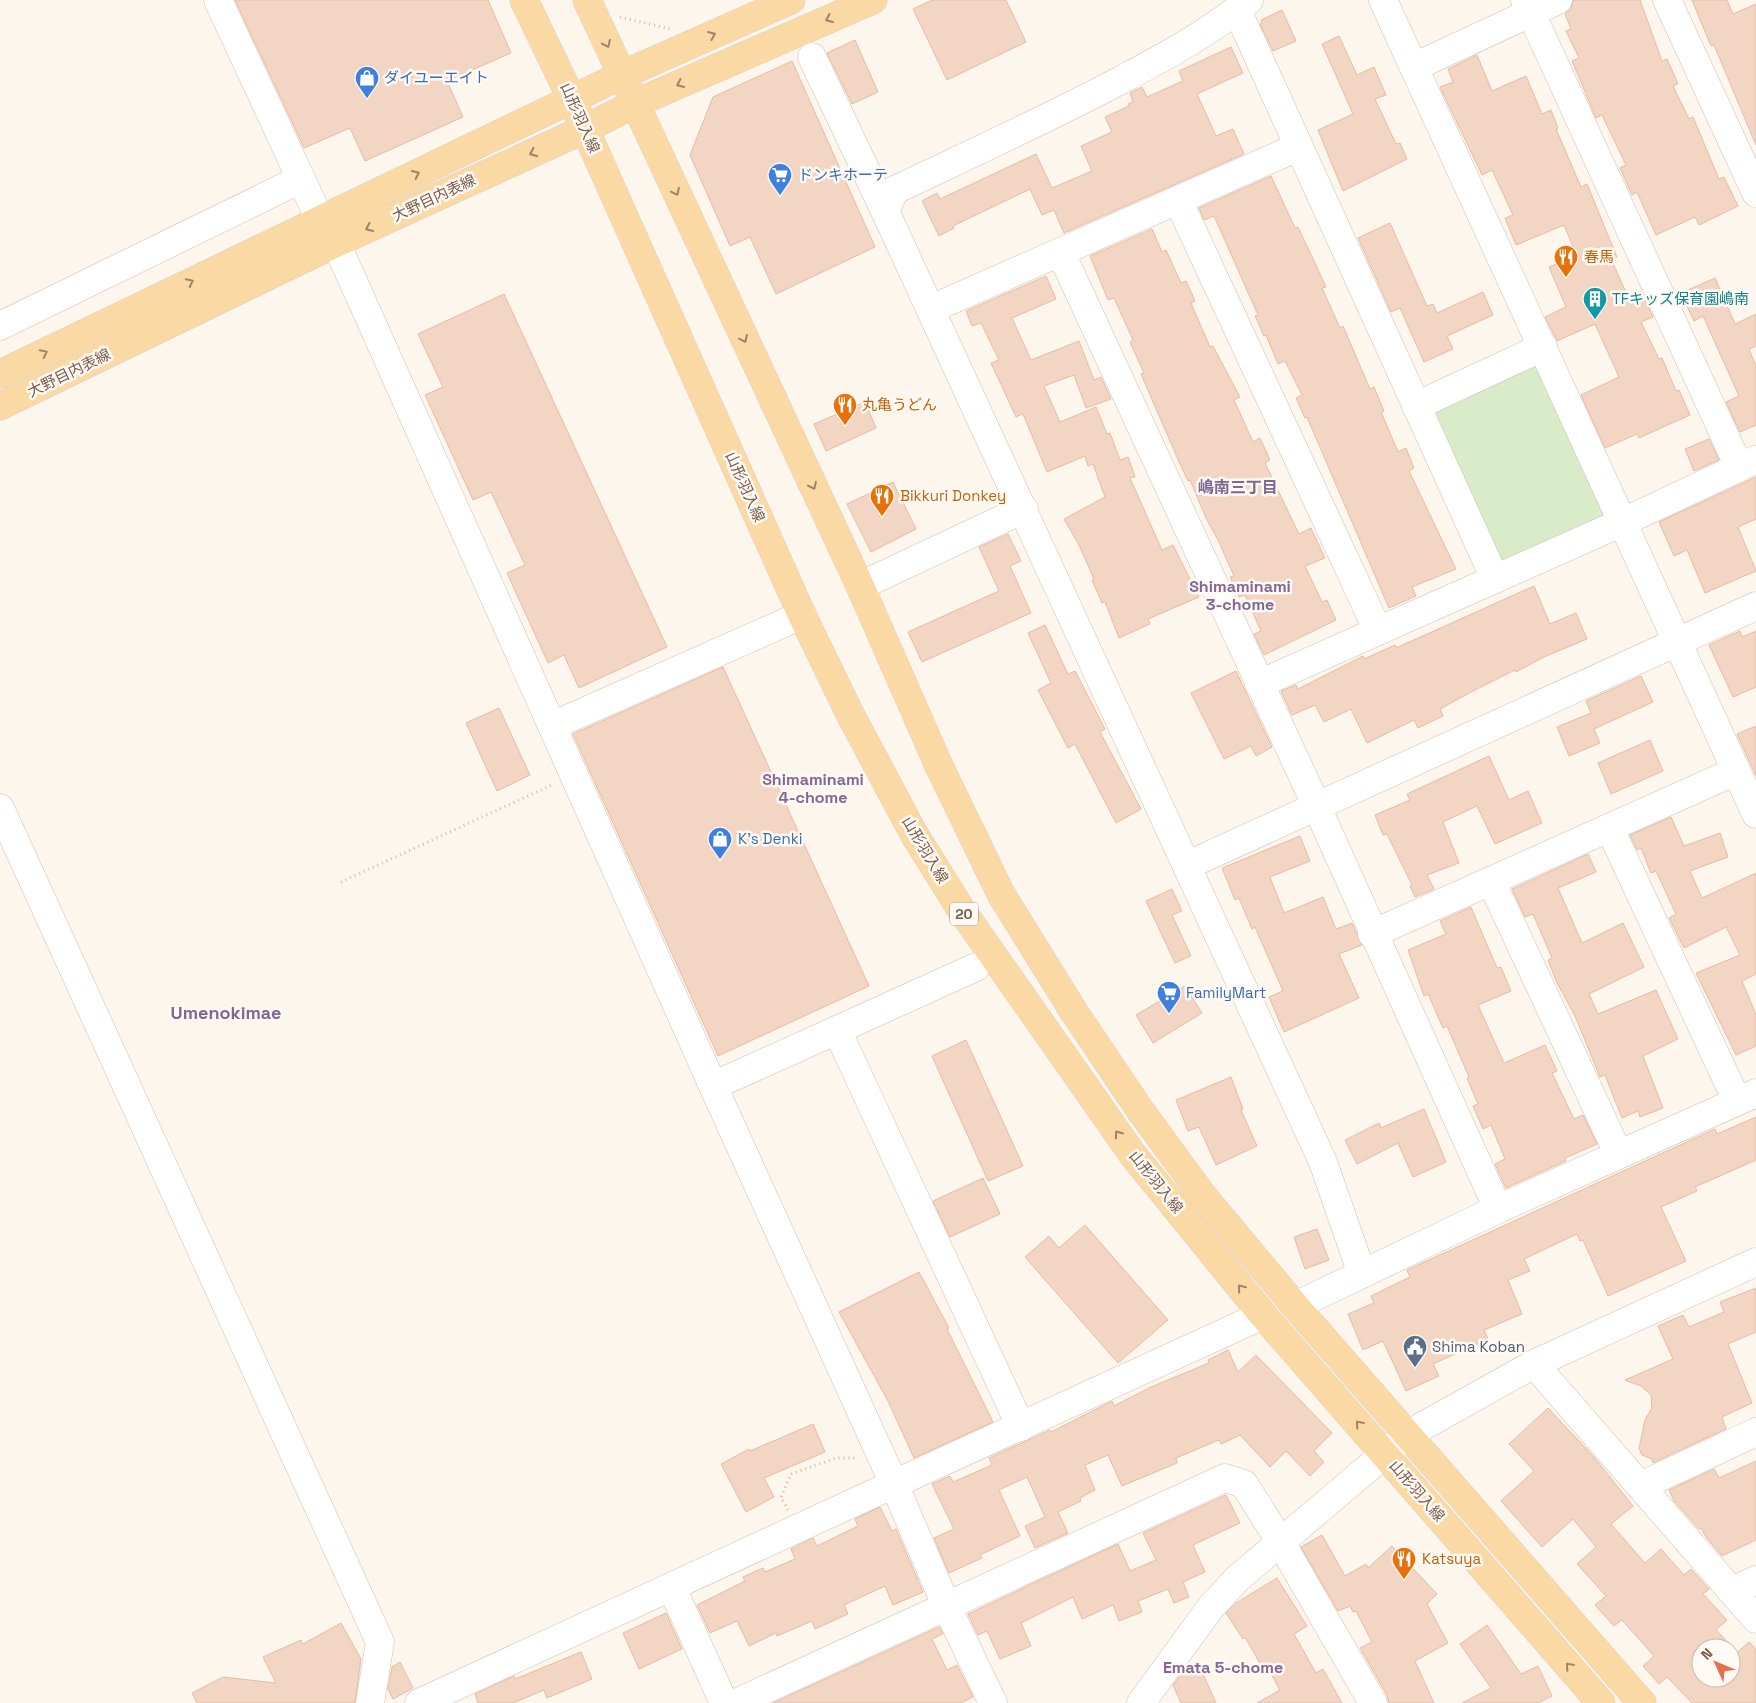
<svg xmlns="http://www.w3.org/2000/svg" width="1756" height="1703" font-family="'Space Grotesk','Noto Sans JP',sans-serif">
<rect width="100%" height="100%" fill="#fdf6ec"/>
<!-- green -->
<polygon fill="#d8ecc9" points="1543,347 1623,522 1495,579 1416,406"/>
<!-- building -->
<g fill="#f3d5c3" stroke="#e6bba3">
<polygon points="235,0 488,0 511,53 447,81 463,117 365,161 350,128 304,148"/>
<polygon points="932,0 1006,0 1026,42 947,80 913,9"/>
<polygon points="1573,0 1640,0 1662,61 1667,59 1678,84 1673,86 1689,119 1693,117 1719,179 1724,177 1738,206 1699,225 1695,217 1656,235 1637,192 1632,195 1620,168 1626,165 1602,115 1596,118 1572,61 1579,58 1566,31 1571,29 1565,14 1571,9"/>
<polygon points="1692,0 1727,0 1733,14 1756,4 1756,145 1714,45 1711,46"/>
<polygon points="1282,10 1296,41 1273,51 1260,24 1262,23 1261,20"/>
<polygon points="1339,36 1357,75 1374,67 1386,95 1375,99 1396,144 1400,143 1407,159 1343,191 1318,130 1353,114 1322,44"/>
<polygon points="855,40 878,92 852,104 827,53"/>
<polygon points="1231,47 1243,73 1197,94 1216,136 1233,129 1244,154 1064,233 1054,210 1042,215 1030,189 953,226 954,228 939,236 922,201 937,193 940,199 1036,154 1052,188 1092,171 1081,146 1112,132 1105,117 1129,106 1128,104 1133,102 1130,93 1142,87 1147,97 1183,81 1179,71"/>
<polygon points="1477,55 1492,91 1526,76 1542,114 1551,110 1558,128 1556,129 1581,187 1587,184 1617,257 1611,259 1630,301 1643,296 1653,317 1641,322 1659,359 1662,358 1676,391 1679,390 1690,415 1639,438 1637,434 1605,448 1581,395 1619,377 1595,324 1557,341 1545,317 1566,307 1549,267 1577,256 1564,225 1516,245 1505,218 1513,215 1492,170 1482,175 1440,87 1453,82 1448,69"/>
<polygon points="792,61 875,247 776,294 750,237 730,246 690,155 713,97"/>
<polygon points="1271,176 1295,228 1298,227 1315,263 1326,287 1322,288 1340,328 1343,326 1370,389 1374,387 1384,411 1381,412 1398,452 1406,448 1414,468 1409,471 1456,569 1412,587 1416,596 1389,608 1307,417 1305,418 1296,398 1302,395 1285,361 1278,364 1266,335 1264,336 1255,316 1258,315 1214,216 1204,220 1199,208"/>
<polygon points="1390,223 1427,306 1433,304 1437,313 1483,292 1493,315 1447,336 1453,349 1424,362 1400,308 1391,312 1358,238"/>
<polygon points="1152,229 1162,252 1166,250 1181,283 1186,281 1195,301 1191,303 1210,347 1213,346 1240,397 1234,400 1253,442 1260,438 1270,460 1265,463 1299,534 1311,528 1325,558 1305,566 1322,602 1327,600 1336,620 1264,655 1254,634 1261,631 1245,595 1239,597 1230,577 1234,576 1218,540 1206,518 1190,480 1188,481 1180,464 1141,374 1144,373 1130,342 1133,340 1114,298 1108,300 1090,256"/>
<polygon points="1046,276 1056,299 1012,318 1031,360 1079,341 1094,380 1101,377 1111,399 1086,408 1074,375 1044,386 1060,422 1096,407 1107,434 1110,433 1120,460 1128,457 1135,477 1130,478 1162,550 1173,545 1199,597 1148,619 1150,624 1119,638 1105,602 1102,603 1092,580 1094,579 1079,545 1064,519 1105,497 1093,464 1088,466 1085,456 1047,472 1023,414 1016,417 991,363 999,360 981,323 972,326 966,311"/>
<polygon points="1715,278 1735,324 1756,314 1756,346 1749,349 1756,366 1756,425 1740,432 1726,402 1739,396 1703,316 1694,321 1681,293"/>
<polygon points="504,294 667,647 579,688 564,655 548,663 507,573 525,565 491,492 473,500 425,395 443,387 418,334"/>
<polygon points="865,402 876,428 826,451 814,424"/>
<polygon points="1709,439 1719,460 1694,471 1685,449"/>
<polygon points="1756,477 1756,519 1738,527 1756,571 1705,593 1687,550 1674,556 1659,522"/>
<polygon points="893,482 916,529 871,552 847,504"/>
<polygon points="1008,534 1021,561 1010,566 1031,613 922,662 908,632 999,591 979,547"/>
<polygon points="1534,586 1550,624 1576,613 1587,639 1544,657 1516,672 1515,670 1471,692 1440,709 1443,716 1418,728 1414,720 1367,743 1351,709 1324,722 1315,705 1292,715 1281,691 1296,685 1298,689 1363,656 1364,659 1395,645 1396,648"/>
<polygon points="1045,625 1068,674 1075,671 1105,729 1100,732 1141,809 1116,823 1075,744 1068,748 1038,690 1051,683 1028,633"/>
<polygon points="1740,631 1742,637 1756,631 1756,687 1733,697 1709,645"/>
<polygon points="723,667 869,986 718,1056 573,734"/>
<polygon points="1236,671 1272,747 1256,756 1251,746 1224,759 1191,693"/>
<polygon points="1641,676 1653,702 1594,729 1600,743 1569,756 1557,727 1591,713 1586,701"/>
<polygon points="499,708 530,775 497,791 466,723"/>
<polygon points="1756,726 1756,776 1737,734"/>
<polygon points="1650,740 1663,771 1611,794 1598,763"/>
<polygon points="1489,756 1509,800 1528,791 1542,823 1495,844 1477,806 1443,822 1459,863 1427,875 1434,889 1415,897 1410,886 1412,885 1387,834 1383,835 1375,815 1410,800 1407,794"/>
<polygon points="1671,817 1684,846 1720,833 1728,857 1690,871 1702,898 1756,873 1756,974 1742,981 1756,1015 1756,1046 1736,1055 1696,973 1740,955 1726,927 1684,948 1669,918 1676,914 1656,871 1651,873 1641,848 1637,850 1630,835"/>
<polygon points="1300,836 1310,861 1270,877 1284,913 1323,897 1336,929 1352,923 1362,945 1339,954 1359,998 1284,1032 1269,997 1283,991 1255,927 1252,929 1239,898 1235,900 1222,868"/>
<polygon points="1588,854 1596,872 1558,888 1582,943 1623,923 1644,967 1589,994 1598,1014 1656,990 1678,1039 1643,1056 1663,1108 1640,1117 1638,1111 1622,1118 1605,1075 1600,1077 1575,1016 1557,983 1548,960 1552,958 1533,914 1525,917 1512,889"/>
<polygon points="1172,889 1182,911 1172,915 1191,956 1175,963 1146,901"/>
<polygon points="1471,907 1497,968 1501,967 1511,991 1478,1005 1504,1063 1545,1045 1557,1071 1552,1073 1574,1119 1583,1115 1597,1144 1565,1158 1566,1161 1506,1188 1495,1164 1505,1159 1491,1125 1483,1129 1473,1106 1478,1104 1467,1078 1469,1077 1447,1026 1443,1028 1428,994 1424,996 1408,950 1446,934 1440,921"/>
<polygon points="1185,986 1202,1013 1153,1043 1136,1015"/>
<polygon points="966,1040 1023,1166 988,1181 932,1056"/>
<polygon points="1231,1077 1243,1109 1241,1110 1257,1146 1216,1165 1199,1127 1188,1131 1176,1100"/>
<polygon points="1424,1109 1446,1162 1413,1177 1398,1143 1357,1164 1345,1140 1379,1123 1381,1128"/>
<polygon points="1756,1117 1756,1160 1695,1187 1697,1191 1661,1207 1686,1261 1608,1296 1583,1240 1580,1241 1577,1234 1524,1259 1530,1271 1508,1280 1522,1314 1484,1330 1488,1339 1433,1364 1439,1376 1406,1391 1383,1341 1363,1350 1348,1314 1374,1303 1371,1296 1410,1277 1407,1270 1715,1129 1717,1134"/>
<polygon points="983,1178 1000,1214 950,1237 933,1201"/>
<polygon points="1085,1225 1168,1320 1118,1363 1025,1257 1049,1236 1059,1248"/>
<polygon points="1317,1229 1329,1260 1305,1269 1294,1237"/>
<polygon points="919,1272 949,1328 947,1329 993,1422 914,1458 888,1401 839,1312"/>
<polygon points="1756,1288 1756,1332 1728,1344 1752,1403 1722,1417 1726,1429 1653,1463 1652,1459 1642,1455 1639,1448 1645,1420 1652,1408 1651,1395 1641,1386 1625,1380 1673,1359 1658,1326 1683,1315 1689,1327 1724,1312 1720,1302"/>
<polygon points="1228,1350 1238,1372 1256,1355 1332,1433 1314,1451 1324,1462 1310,1476 1286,1451 1270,1467 1240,1435 1221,1444 1219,1440 1176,1458 1177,1463 1122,1486 1108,1455 1085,1465 1095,1490 1080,1498 1081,1501 1058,1512 1068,1533 1035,1548 1025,1526 1045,1517 1027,1477 999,1490 1020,1536 980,1555 982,1558 949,1573 934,1538 954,1529 932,1484 950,1476 953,1482 992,1465 989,1458 1050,1430 1051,1432 1112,1401 1114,1406 1151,1387 1209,1363 1208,1360"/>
<polygon points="1548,1408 1594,1457 1633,1506 1611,1524 1645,1563 1661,1549 1684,1575 1691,1569 1709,1589 1703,1594 1727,1620 1716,1630 1733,1648 1701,1648 1701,1678 1731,1678 1731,1658 1749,1642 1756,1649 1756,1703 1692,1703 1667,1677 1659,1684 1643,1666 1654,1656 1622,1620 1614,1626 1595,1605 1606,1596 1577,1564 1596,1547 1573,1519 1542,1547 1501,1501 1534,1471 1509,1444"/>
<polygon points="813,1424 825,1452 764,1478 774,1497 746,1512 721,1464 749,1449 750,1451"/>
<polygon points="1756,1461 1756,1540 1722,1556 1706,1537 1701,1528 1699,1529 1674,1501 1669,1490 1714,1469 1719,1478"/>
<polygon points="1226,1495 1240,1523 1193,1545 1205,1572 1183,1582 1189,1597 1174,1603 1168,1589 1138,1601 1142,1612 1119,1621 1113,1605 1082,1619 1073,1597 1021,1623 1031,1646 1000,1659 987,1631 978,1635 968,1614 1118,1544 1130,1571 1156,1560 1143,1533"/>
<polygon points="880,1507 892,1531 896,1529 923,1592 893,1605 885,1586 844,1605 848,1614 815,1629 812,1621 777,1636 776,1633 749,1646 737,1621 710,1633 697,1605 745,1581 743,1577 763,1568 765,1572 795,1559 791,1549 813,1538 817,1546 858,1526 855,1519"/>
<polygon points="1322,1535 1345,1576 1366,1564 1368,1568 1392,1546 1437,1594 1427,1604 1448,1643 1415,1661 1434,1703 1389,1703 1387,1695 1360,1648 1372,1642 1356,1611 1353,1612 1350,1606 1338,1611 1301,1547"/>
<polygon points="1277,1578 1307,1626 1294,1634 1316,1673 1323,1669 1342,1703 1257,1703 1280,1690 1265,1663 1261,1665 1245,1637 1243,1639 1226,1613 1236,1603"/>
<polygon points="666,1613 682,1649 639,1669 623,1633"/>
<polygon points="341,1623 361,1659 355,1703 197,1703 192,1693 223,1677 276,1683 263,1657 301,1640 303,1644"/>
<polygon points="1487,1625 1521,1674 1538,1666 1552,1696 1538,1703 1462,1703 1491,1688 1460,1644"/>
<polygon points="939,1627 943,1634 932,1639 947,1670 957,1665 973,1697 961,1703 773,1703"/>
<polygon points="581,1652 592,1679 547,1698 544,1690 513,1703 478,1703 475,1694 514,1676 515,1679"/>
<polygon points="400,1662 413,1688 393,1699 388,1689 392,1667"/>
<polygon points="1199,1665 1216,1703 1181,1703 1173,1685 1183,1672"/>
</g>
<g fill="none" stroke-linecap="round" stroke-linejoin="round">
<defs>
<g id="minor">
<polyline points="218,0 320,220"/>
<path d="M1249 0C1211 32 1164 57 1121 80 1047 119 971 154 895 190L885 211 1323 1162 1362 1274"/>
<polyline points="1383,0 1756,814"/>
<polyline points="1525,0 1739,467"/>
<polyline points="1667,0 1756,193"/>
<polyline points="1237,10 1495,579 1259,684"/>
<polyline points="812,57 885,211"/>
<polyline points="1414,67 1558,0"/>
<polyline points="1178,200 1378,631"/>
<polyline points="336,243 713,1086 894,1484 1263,1315"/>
<polyline points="1061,253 1317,807 1498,1209"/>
<polyline points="931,309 1298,147"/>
<polyline points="0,326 301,179"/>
<polyline points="1416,406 1543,347"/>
<polyline points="1495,579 1623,522 1755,460"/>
<polyline points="860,586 1024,509"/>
<polyline points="552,726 802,615"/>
<polyline points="0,808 380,1642 370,1703"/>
<polyline points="1610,829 1737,1101"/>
<polyline points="1188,865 1756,606"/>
<polyline points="1491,881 1618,1153"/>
<polyline points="1372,934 1736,771"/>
<polyline points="837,1030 976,967"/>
<polyline points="713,1086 837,1030 1021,1427"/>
<polyline points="1295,1306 1498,1209 1756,1093"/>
<polyline points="1534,1364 1756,1619"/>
<polyline points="1641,1486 1756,1432"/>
<polyline points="672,1588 724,1703"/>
<polyline points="1732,1591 1756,1580"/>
<polyline points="419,1703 894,1484 946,1605 993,1703"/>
<polyline points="736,1703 1225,1478 1244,1484 1280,1541 1373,1703"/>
<polyline points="1141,1703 1211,1607 1237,1579 1407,1435 1534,1364 1756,1262"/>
</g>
<g id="major">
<polyline points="524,0 572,100 802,615 850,714 914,834 962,911 1133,1155 1263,1315 1601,1703"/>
<polyline points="587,0 860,586 939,766 1001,894 1074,1012 1140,1110 1203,1196 1295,1306 1642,1703"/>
<polyline points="0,374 622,75 791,0"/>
<polyline points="0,406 336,243 585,129 634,104 873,0"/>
</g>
</defs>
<!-- minor casing -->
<use href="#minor" stroke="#d1beb0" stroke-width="29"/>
<!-- major casing -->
<use href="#major" stroke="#dad1cd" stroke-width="29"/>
<!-- path -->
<g stroke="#d9b8a5" stroke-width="3" stroke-dasharray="1 4" stroke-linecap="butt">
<polyline points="620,17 670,29"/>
<polyline points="341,882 554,784"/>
<polyline points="788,1510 781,1497 791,1474 836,1458 858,1458"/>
</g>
<!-- minor -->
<use href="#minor" stroke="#fff" stroke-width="28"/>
<!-- major -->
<use href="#major" stroke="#fbd9a5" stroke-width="28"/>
</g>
<!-- one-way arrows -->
<defs><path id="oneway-chevron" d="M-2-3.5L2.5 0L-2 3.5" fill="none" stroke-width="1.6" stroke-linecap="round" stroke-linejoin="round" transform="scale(1.25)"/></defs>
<g stroke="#a18267">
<use href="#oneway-chevron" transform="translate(829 19) rotate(156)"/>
<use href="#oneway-chevron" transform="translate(712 35) rotate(-24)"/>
<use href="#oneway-chevron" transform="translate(607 44) rotate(65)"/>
<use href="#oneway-chevron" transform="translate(680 84) rotate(156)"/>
<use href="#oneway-chevron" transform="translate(533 153) rotate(155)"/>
<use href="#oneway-chevron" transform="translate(416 174) rotate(-25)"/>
<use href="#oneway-chevron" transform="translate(676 192) rotate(64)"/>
<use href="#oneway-chevron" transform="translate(369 228) rotate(155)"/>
<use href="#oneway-chevron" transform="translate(190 282) rotate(-26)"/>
<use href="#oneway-chevron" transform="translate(744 339) rotate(65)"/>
<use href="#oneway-chevron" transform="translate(44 353) rotate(-26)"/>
<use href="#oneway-chevron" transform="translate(813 486) rotate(65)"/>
<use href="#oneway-chevron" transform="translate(1118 1134) rotate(-125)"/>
<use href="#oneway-chevron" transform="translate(1241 1288) rotate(-129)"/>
<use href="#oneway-chevron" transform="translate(1359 1424) rotate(-131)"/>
<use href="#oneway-chevron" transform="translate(1569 1666) rotate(-131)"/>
</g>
<!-- icons -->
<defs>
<symbol id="shop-pin" viewBox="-11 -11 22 30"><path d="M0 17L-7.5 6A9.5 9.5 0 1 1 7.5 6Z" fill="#3f7fe0" stroke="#fffaf3"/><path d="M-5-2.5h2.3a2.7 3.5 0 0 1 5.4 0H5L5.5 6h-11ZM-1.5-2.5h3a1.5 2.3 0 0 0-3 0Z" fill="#fff"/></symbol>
<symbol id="supermarket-pin" viewBox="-11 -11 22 30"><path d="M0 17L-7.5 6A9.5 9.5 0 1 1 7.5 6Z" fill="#3f7fe0" stroke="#fffaf3"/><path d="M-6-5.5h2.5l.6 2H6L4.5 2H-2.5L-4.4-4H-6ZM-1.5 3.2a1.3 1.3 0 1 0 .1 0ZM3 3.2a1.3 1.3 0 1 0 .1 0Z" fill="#fff"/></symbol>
<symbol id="restaurant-pin" viewBox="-11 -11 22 30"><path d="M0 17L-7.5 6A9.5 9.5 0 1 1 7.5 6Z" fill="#e8710a" stroke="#fffaf3"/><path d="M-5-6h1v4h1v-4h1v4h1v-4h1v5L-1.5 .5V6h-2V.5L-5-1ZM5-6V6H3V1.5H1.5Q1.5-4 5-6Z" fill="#fff"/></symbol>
<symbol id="building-pin" viewBox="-11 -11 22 30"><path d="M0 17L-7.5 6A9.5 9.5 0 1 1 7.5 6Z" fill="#0f9aa8" stroke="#fffaf3"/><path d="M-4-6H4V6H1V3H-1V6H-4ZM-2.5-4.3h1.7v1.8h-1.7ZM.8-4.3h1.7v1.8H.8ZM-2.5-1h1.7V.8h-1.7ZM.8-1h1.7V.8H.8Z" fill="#fff"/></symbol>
<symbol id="civic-pin" viewBox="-11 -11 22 30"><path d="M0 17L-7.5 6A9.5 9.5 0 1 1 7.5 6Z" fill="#5c6f8a" stroke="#fffaf3"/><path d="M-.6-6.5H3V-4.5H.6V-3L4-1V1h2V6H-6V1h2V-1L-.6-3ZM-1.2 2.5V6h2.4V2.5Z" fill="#fff"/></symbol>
</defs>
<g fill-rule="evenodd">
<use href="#shop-pin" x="353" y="64" width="28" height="38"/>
<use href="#supermarket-pin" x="766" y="161" width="28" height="38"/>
<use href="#restaurant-pin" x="1552" y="243" width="28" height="38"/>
<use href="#building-pin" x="1581" y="285" width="28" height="38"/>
<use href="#restaurant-pin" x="831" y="391" width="28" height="38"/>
<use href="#restaurant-pin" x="868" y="482" width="28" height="38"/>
<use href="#shop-pin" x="706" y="825" width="28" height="38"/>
<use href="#supermarket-pin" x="1155" y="979" width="28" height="38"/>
<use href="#civic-pin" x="1401" y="1333" width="28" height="38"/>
<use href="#restaurant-pin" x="1390" y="1545" width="28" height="38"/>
</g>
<g text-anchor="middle" stroke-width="5" stroke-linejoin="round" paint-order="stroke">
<!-- shield labels -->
<rect fill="#fffaf3" stroke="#a28b7f" stroke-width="1" x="950" y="902.5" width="28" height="23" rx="4"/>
<g font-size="14" font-weight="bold" fill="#7a5c4d">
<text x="964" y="919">20</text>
</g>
<!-- shop labels -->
<g font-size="15" fill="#366cbe" stroke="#fffaf3" text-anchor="start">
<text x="384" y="83">ダイユーエイト</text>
<text x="798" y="180">ドンキホーテ</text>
<text x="738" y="844">K's Denki</text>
<text x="1186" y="998">FamilyMart</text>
</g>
<!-- street labels -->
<g font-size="15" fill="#7a5c4d" stroke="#fffaf3">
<text transform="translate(580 118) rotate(66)" y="5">山形羽入線</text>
<text transform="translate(434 198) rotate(-25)" y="5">大野目内表線</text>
<text transform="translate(69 373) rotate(-26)" y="5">大野目内表線</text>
<text transform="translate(745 487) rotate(66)" y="5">山形羽入線</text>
<text transform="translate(925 850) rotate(59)" y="5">山形羽入線</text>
<text transform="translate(1156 1182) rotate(51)" y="5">山形羽入線</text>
<text transform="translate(1417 1491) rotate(49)" y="5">山形羽入線</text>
</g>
<!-- food labels -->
<g font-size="15" fill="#c56008" stroke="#fffaf3" text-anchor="start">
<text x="1584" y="262">春馬</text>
<text x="862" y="410">丸亀うどん</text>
<text x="900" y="501">Bikkuri Donkey</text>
<text x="1422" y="1564">Katsuya</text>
</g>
<!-- culture labels -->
<g font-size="15" fill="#0d838f" stroke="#fffaf3" text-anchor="start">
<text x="1612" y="304">TFキッズ保育園嶋南</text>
</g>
<!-- service labels -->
<g font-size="15" fill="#4e5e75" stroke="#fffaf3" text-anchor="start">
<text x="1432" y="1352">Shima Koban</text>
</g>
<!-- neighbourhood labels -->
<g font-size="16" font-weight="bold" fill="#846695" stroke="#fffaf3">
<text x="1238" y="493">嶋南三丁目</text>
<text x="1240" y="592">Shimaminami<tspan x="1240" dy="18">3-chome</tspan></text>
<text x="813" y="785">Shimaminami<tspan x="813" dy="18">4-chome</tspan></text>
<text x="1223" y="1673">Emata 5-chome</text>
</g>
<!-- quarter labels -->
<g font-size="18" font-weight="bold" fill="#846695" stroke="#fffaf3">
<text x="226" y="1019">Umenokimae</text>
</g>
</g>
<!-- north arrow -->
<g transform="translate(1716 1663) rotate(314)"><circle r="24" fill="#fffaf3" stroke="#cabbb1"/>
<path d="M0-4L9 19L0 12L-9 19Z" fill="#e76f51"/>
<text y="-8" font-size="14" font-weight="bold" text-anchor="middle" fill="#7a5c4d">N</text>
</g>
</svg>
